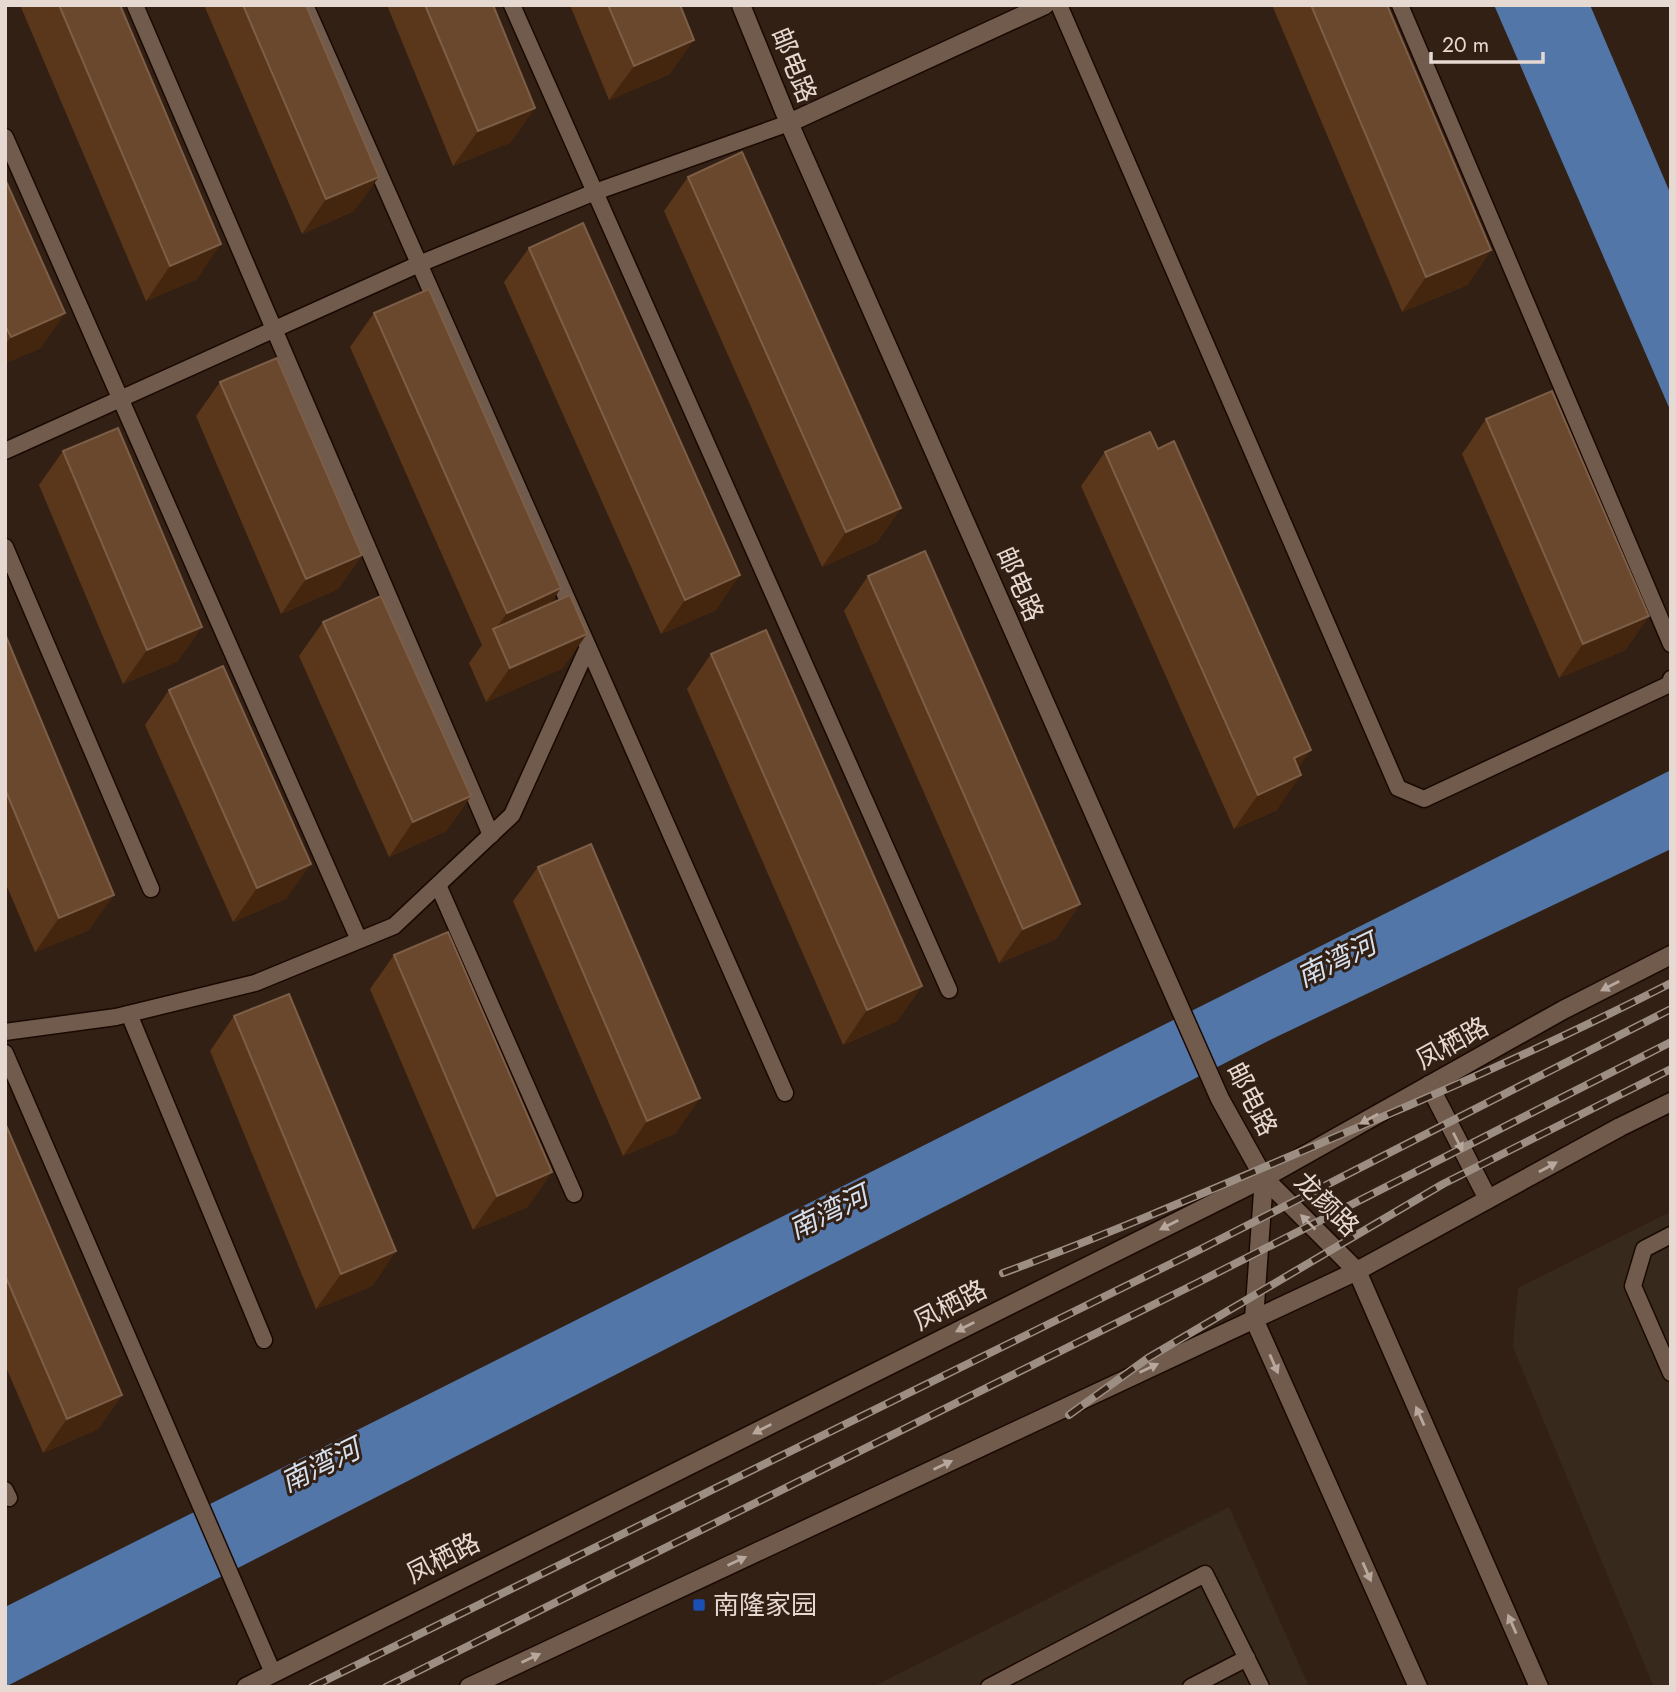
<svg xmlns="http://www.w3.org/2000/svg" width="1676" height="1692" font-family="Jost,'Noto Sans SC',sans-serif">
<rect width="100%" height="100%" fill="#332014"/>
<!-- industrial -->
<g fill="#372a1c">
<polygon points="1671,1212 1671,1687 1654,1687 1513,1347 1518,1288"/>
<polygon points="1229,1507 1309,1687 873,1687"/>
</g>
<!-- water -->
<g fill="#5176a7">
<polygon points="1494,5 1590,5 1671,195 1671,412"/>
<polygon points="1671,770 1671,849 1272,1039 5,1687 5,1607"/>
</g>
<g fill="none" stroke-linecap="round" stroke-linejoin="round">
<defs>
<g id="lane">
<polyline points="135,5 491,835"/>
<polyline points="305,5 785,1093"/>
<polyline points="512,5 949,990"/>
<polyline points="1059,5 1398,788 1424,799 1670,684 1671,679"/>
<polyline points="1400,5 1671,644"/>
<polyline points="5,137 359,940"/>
<polyline points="5,451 419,264 595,192 789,123"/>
<polyline points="5,547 151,889"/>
<polyline points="438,885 574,1194"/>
<polyline points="129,1014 264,1340"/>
<polyline points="5,1032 116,1017 255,983 394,926 512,815 588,647"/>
<polyline points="5,1053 273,1673"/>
<polyline points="1671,1235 1644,1249 1633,1286 1671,1373"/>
<polyline points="5,1490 9,1498"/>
<polyline points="989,1687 1205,1574 1261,1687"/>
<polyline points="1191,1687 1247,1658"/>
</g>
<polyline id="street" points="789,123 1045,5"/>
<g id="secondary">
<polyline points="741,5 789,123 1220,1099 1264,1178 1357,1271 1539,1687"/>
<polyline points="1429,1085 1488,1199"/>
<polyline points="1264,1178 1254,1319 1418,1687"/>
<polyline points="246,1687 1264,1178 1563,1010 1671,955"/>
<polyline points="469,1687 1357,1271 1620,1127 1671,1102"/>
</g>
</defs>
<!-- lane casing -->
<use href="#lane" stroke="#1a0902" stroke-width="19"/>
<!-- street casing -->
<use href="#street" stroke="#1a0902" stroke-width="21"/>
<!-- secondary casing -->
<use href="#secondary" stroke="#1a0902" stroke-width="21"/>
<!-- lane -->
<use href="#lane" stroke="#705b4d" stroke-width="16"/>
<!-- street -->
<use href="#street" stroke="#705b4d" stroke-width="18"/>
<!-- secondary -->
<use href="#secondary" stroke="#705b4d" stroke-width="18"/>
<defs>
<g id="rail">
<path d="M1003 1273C1101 1237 1197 1196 1293 1155 1421 1101 1548 1046 1671 983"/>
<polyline points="1069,1415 1148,1358 1443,1184 1671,1069"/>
<polyline points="312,1687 1201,1249 1671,1009"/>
<polyline points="386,1687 1199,1282 1671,1042"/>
</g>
</defs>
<!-- rail casing -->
<use href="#rail" stroke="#9d8e84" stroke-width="8"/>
<!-- rail -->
<use href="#rail" stroke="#332014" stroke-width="5" stroke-dasharray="16" stroke-linecap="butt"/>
</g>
<!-- wall -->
<g fill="#5a361a">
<polygon points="20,5 120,5 197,279 146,301"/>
<polygon points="204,5 306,5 354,211 302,234"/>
<polygon points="387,5 493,5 511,142 453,166"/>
<polygon points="570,5 680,5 670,74 609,100"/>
<polygon points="1272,5 1387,5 1491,250 1467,285 1402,312"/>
<polygon points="688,177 901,508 877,542 822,567 664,211"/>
<polygon points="5,179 41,348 5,363"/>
<polygon points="529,248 716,610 661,634 504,282"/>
<polygon points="374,313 550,604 563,668 486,702 469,663 482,645 350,347"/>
<polygon points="220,382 362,555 338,589 281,614 196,416"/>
<polygon points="1486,419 1649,616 1625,650 1559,678 1462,454"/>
<polygon points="63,451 178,661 123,684 39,485"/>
<polygon points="1105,452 1298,769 1277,810 1234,829 1081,486"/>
<polygon points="868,576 1080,904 1056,939 999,963 844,611"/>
<polygon points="323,622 471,796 446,831 389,857 299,656"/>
<polygon points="5,634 89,930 35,952 5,882"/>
<polygon points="711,654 922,986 897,1021 843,1045 687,689"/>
<polygon points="169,690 287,898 233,922 145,725"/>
<polygon points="538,867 676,1133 623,1156 513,901"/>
<polygon points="394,955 528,1207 473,1230 370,989"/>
<polygon points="234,1016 396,1251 372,1286 316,1309 210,1051"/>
<polygon points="5,1123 122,1395 98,1429 43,1453 5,1365"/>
</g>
<!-- shaded-wall -->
<g fill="#44260f">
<polygon points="694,40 670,74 609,100 634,66"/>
<polygon points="535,108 511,142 453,166 478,131"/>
<polygon points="379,177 354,211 302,234 326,199"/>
<polygon points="221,244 197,279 146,301 170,266"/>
<polygon points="1491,250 1467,285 1402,312 1426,277"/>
<polygon points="65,313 41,348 5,363 5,345 11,337"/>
<polygon points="901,508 877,542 822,567 846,532"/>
<polygon points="362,555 338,589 281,614 306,579"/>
<polygon points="740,575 716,610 661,634 685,600"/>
<polygon points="561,588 537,623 494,631 507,613"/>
<polygon points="1649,616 1625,650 1559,678 1583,644"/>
<polygon points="202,627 178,661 123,684 147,650"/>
<polygon points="587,634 563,668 486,702 510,668"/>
<polygon points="1311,750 1290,780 1301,775 1277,810 1234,829 1258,795 1294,758"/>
<polygon points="471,796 446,831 389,857 413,822"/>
<polygon points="311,864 287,898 233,922 257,888"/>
<polygon points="114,895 89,930 35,952 59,918"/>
<polygon points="1080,904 1056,939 999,963 1023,929"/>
<polygon points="922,986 897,1021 843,1045 867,1010"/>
<polygon points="700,1098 676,1133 623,1156 647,1121"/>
<polygon points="552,1172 528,1207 473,1230 497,1196"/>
<polygon points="396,1251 372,1286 316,1309 341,1274"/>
<polygon points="122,1395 98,1429 43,1453 67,1419"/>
</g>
<!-- building -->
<g fill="#6a482d" stroke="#7d5e47" stroke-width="2">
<polygon points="59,5 120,5 221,244 170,266"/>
<polygon points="243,5 306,5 379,177 326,199"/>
<polygon points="425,5 493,5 535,108 478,131"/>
<polygon points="608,5 680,5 694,40 634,66"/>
<polygon points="1311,5 1387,5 1491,250 1426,277"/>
<polygon points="742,152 901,508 846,532 688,177"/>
<polygon points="5,179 65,313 11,337 5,325"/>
<polygon points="583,223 740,575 685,600 529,248"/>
<polygon points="429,289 561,588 507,613 374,313"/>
<polygon points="277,358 362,555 306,579 220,382"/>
<polygon points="1552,391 1649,616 1583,644 1486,419"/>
<polygon points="118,428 202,627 147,650 63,451"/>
<polygon points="1150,432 1158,449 1174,441 1311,750 1294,758 1301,775 1258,795 1105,452"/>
<polygon points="925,551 1080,904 1023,929 868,576"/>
<polygon points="570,595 587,634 510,668 493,629"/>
<polygon points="381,596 471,796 413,822 323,622"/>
<polygon points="766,630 922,986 867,1010 711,654"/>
<polygon points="5,634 114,895 59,918 5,789"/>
<polygon points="223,666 311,864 257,888 169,690"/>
<polygon points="591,844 700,1098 647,1121 538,867"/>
<polygon points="448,932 552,1172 497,1196 394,955"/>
<polygon points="289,994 396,1251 341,1274 234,1016"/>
<polygon points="5,1123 122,1395 67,1419 5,1275"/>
</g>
<!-- one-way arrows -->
<defs><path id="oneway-solid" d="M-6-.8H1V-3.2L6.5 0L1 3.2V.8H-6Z" transform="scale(1.75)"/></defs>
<g fill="#b7a79c">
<use href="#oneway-solid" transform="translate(1610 986) rotate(153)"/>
<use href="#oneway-solid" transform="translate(1369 1119) rotate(151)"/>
<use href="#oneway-solid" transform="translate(1458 1142) rotate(63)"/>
<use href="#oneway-solid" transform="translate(1548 1167) rotate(-29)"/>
<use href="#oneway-solid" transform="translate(1308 1222) rotate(-135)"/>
<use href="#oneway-solid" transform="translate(1169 1225) rotate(153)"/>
<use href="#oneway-solid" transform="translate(965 1327) rotate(153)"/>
<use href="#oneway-solid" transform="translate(1274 1364) rotate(66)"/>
<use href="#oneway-solid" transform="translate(1149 1368) rotate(-25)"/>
<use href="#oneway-solid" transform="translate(1420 1416) rotate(-114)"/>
<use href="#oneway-solid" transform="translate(762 1429) rotate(153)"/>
<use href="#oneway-solid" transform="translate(943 1465) rotate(-25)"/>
<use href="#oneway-solid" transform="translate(737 1561) rotate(-25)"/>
<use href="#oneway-solid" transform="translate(1367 1572) rotate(66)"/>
<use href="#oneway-solid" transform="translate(1512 1624) rotate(-114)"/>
<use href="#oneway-solid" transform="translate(531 1658) rotate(-25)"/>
</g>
<!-- markers -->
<rect fill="#1a4fb4" stroke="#332014" stroke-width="2.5" x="692" y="1598" width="14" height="14" rx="3.5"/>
<g text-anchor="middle" stroke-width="6" stroke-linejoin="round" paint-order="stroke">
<!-- street labels -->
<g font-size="26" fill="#e6d9d1" stroke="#332014">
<text transform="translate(794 65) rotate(68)" y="9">邮电路</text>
<text transform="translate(1020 584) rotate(66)" y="9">邮电路</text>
<text transform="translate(1452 1043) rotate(-29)" y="9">凤栖路</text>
<text transform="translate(1252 1099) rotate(63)" y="9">邮电路</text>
<text transform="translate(1327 1204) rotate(45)" y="9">龙颜路</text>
<text transform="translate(950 1305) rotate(-27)" y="9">凤栖路</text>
<text transform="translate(443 1558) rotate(-27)" y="9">凤栖路</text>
</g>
<!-- poi labels -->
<g font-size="26" fill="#e6d9d1" stroke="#332014" text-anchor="start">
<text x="713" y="1614">南隆家园</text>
</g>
<!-- water labels -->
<g font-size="28" font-style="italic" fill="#d6e1f0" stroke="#332014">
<text transform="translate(1336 960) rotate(-26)" y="10">南湾河</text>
<text transform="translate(828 1212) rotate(-26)" y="10">南湾河</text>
<text transform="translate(320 1465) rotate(-26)" y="10">南湾河</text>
</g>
</g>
<!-- border -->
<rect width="1676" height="1692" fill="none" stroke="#e6d9d1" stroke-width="14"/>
<!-- scale -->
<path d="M1431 52v10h112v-10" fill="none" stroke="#e6d9d1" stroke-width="3.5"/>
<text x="1442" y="52" font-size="21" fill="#e6d9d1" stroke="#332014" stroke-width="5" paint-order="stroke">20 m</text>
</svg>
